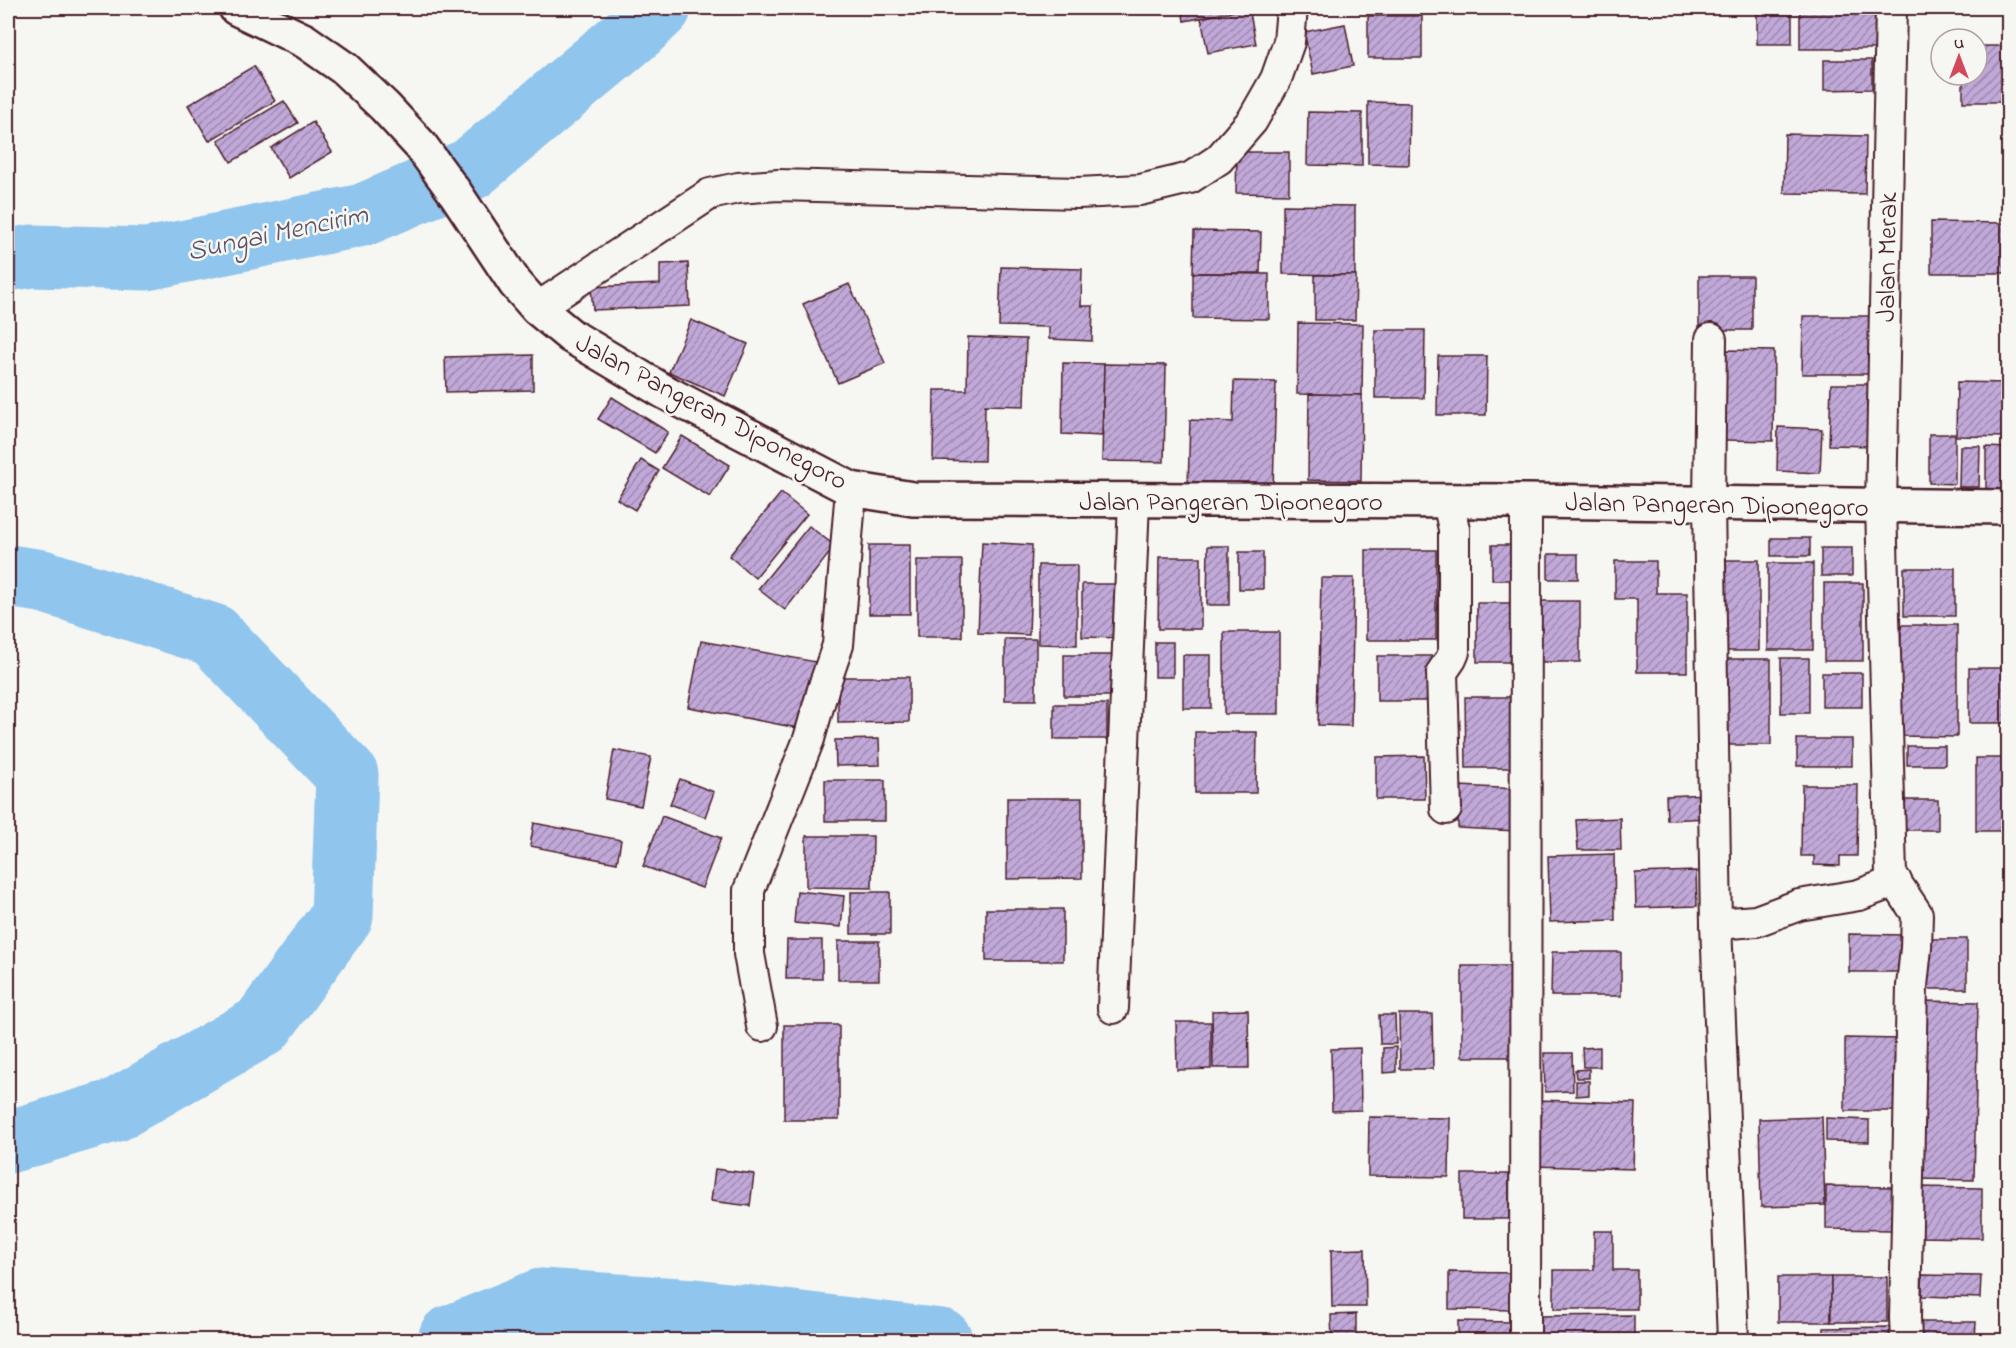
<svg xmlns="http://www.w3.org/2000/svg" width="2016" height="1348" font-family="'Indie Flower',sans-serif">
<defs>
<pattern id="building-hatch" width="6" height="6" patternUnits="userSpaceOnUse" patternTransform="scale(1.5)"><rect width="6" height="6" fill="#c0a9d8"/><path d="M-1 1l2-2M0 6l6-6M5 7l2-2" fill="none" stroke="#9e89af"/></pattern>
</defs>
<rect width="100%" height="100%" fill="#f6f6f2"/>
<filter id="ink" filterUnits="userSpaceOnUse"><feTurbulence type="fractalNoise" baseFrequency=".0167" numOctaves="2"/><feDisplacementMap in="SourceGraphic" scale="12" xChannelSelector="R" yChannelSelector="G"/><feConvolveMatrix kernelMatrix="1 2 1 2 8 2 1 2 1" color-interpolation-filters="sRGB"/></filter>
<g filter="url(#ink)">
<g fill="none" stroke-linecap="round" stroke-linejoin="round">
<!-- river -->
<g stroke="#90c5ed" stroke-width="63">
<polyline points="8,260 32,256 147,259 363,215 471,169 639,28 660,8"/>
<polyline points="8,576 42,581 213,635 347,775 342,916 262,1026 116,1110 8,1142"/>
<polyline points="449,1340 450,1337 541,1300 694,1310 941,1340"/>
</g>
</g>
<!-- building -->
<g fill="url(#building-hatch)" stroke="#4a1f2b" stroke-width="1.5">
<polygon points="1182,8 1253,8 1184,21"/>
<polygon points="1249,8 1256,44 1208,53 1201,18"/>
<rect x="1800" y="8" width="75" height="41"/>
<rect x="1757" y="12" width="35" height="32"/>
<rect x="1368" y="16" width="54" height="42"/>
<polygon points="1345,24 1353,66 1313,74 1304,32"/>
<polygon points="1977,46 2008,46 2008,102 1963,102 1963,75 1977,75"/>
<polygon points="1824,60 1872,60 1872,89 1824,90"/>
<polygon points="254,66 275,101 209,141 188,105"/>
<polygon points="284,101 298,123 231,162 218,140"/>
<polygon points="1368,102 1410,103 1409,165 1368,164"/>
<polygon points="1308,112 1362,113 1362,166 1307,165"/>
<polygon points="313,122 332,152 289,178 271,148"/>
<polygon points="1785,134 1866,136 1865,194 1784,193"/>
<polygon points="1237,152 1289,152 1289,194 1236,193"/>
<polygon points="1283,205 1355,206 1355,275 1283,274"/>
<polygon points="1931,222 2008,223 2008,273 1931,273"/>
<polygon points="1194,231 1261,232 1260,273 1193,273"/>
<polygon points="688,263 690,306 593,310 591,287 660,284 660,264"/>
<polygon points="1001,267 1082,269 1081,306 1093,306 1092,341 1049,339 1049,327 999,326"/>
<polygon points="1193,273 1269,274 1269,319 1193,318"/>
<polygon points="1315,275 1356,275 1355,320 1315,320"/>
<rect x="1699" y="276" width="53" height="54"/>
<polygon points="849,284 885,363 838,383 803,304"/>
<polygon points="1803,316 1870,316 1870,374 1802,374"/>
<polygon points="691,320 748,344 725,396 669,372"/>
<polygon points="1298,323 1363,324 1362,395 1297,394"/>
<polygon points="1375,330 1425,330 1424,398 1375,398"/>
<polygon points="968,337 1026,339 1024,406 985,405 984,461 933,460 934,390 967,390"/>
<polygon points="1726,350 1774,351 1773,441 1725,440"/>
<polygon points="533,355 533,390 446,392 445,357"/>
<polygon points="1438,356 1487,356 1486,415 1437,415"/>
<polygon points="1063,363 1104,364 1102,436 1062,434"/>
<polygon points="1104,364 1166,365 1164,462 1102,461"/>
<polygon points="1234,381 1276,382 1273,490 1188,488 1190,420 1233,422"/>
<polygon points="1957,382 2008,383 2008,437 1956,436"/>
<polygon points="1831,384 1874,384 1873,446 1829,445"/>
<polygon points="1309,394 1362,395 1361,481 1308,480"/>
<polygon points="612,397 668,432 655,453 598,419"/>
<polygon points="1778,427 1822,429 1820,473 1777,471"/>
<polygon points="1929,434 1955,434 1955,484 1929,483"/>
<polygon points="682,436 730,465 710,497 662,468"/>
<polygon points="1960,446 1980,446 1979,487 1959,487"/>
<polygon points="1986,447 2008,448 2008,492 1986,492"/>
<polygon points="641,460 659,471 635,510 617,499"/>
<polygon points="781,493 807,514 755,578 729,556"/>
<polygon points="809,526 835,546 785,610 758,589"/>
<rect x="1771" y="538" width="39" height="18"/>
<polygon points="982,542 1032,545 1029,635 978,633"/>
<rect x="869" y="545" width="41" height="69"/>
<rect x="1492" y="545" width="24" height="35"/>
<polygon points="1208,546 1229,546 1229,605 1207,605"/>
<rect x="1821" y="548" width="31" height="28"/>
<rect x="1366" y="550" width="70" height="90"/>
<rect x="1239" y="552" width="24" height="37"/>
<rect x="1548" y="554" width="30" height="25"/>
<polygon points="1159,557 1201,557 1201,629 1158,629"/>
<rect x="917" y="560" width="45" height="77"/>
<rect x="1726" y="560" width="33" height="91"/>
<polygon points="1615,561 1656,561 1656,593 1687,593 1687,672 1637,672 1637,599 1615,599"/>
<rect x="1768" y="563" width="45" height="87"/>
<polygon points="1038,565 1077,565 1077,645 1038,644"/>
<rect x="1904" y="568" width="51" height="48"/>
<polygon points="1321,578 1354,578 1351,726 1318,725"/>
<rect x="1824" y="583" width="39" height="78"/>
<polygon points="1082,584 1126,584 1125,638 1082,637"/>
<rect x="1539" y="601" width="41" height="61"/>
<rect x="1477" y="603" width="40" height="59"/>
<polygon points="1901,625 1957,625 1957,737 1900,736"/>
<rect x="1224" y="632" width="55" height="82"/>
<rect x="1005" y="639" width="31" height="61"/>
<polygon points="701,641 816,662 803,729 688,707"/>
<rect x="1155" y="642" width="18" height="35"/>
<rect x="1064" y="655" width="50" height="41"/>
<rect x="1183" y="655" width="28" height="53"/>
<rect x="1377" y="656" width="63" height="45"/>
<rect x="1781" y="658" width="28" height="55"/>
<rect x="1723" y="659" width="48" height="86"/>
<rect x="1969" y="668" width="39" height="55"/>
<rect x="1822" y="673" width="40" height="34"/>
<polygon points="838,677 909,677 909,722 838,723"/>
<polygon points="1465,697 1517,697 1517,768 1466,768"/>
<rect x="1054" y="704" width="53" height="35"/>
<polygon points="1195,732 1257,732 1256,793 1195,793"/>
<polygon points="879,739 880,765 836,766 835,740"/>
<rect x="1797" y="739" width="55" height="27"/>
<rect x="1907" y="746" width="38" height="19"/>
<polygon points="614,750 651,757 641,806 605,799"/>
<polygon points="1424,756 1425,799 1376,799 1376,757"/>
<rect x="1976" y="758" width="32" height="73"/>
<polygon points="680,779 714,792 705,817 670,804"/>
<rect x="825" y="780" width="60" height="41"/>
<polygon points="1802,785 1858,785 1857,856 1840,856 1840,866 1814,865 1814,856 1801,856"/>
<polygon points="1459,786 1519,789 1517,831 1458,828"/>
<polygon points="1707,794 1708,818 1667,820 1666,796"/>
<polygon points="1007,798 1082,798 1082,878 1007,879"/>
<rect x="1896" y="800" width="42" height="30"/>
<polygon points="662,816 721,838 702,888 643,866"/>
<polygon points="1620,818 1621,850 1578,850 1576,820"/>
<polygon points="534,823 621,840 617,863 530,846"/>
<polygon points="806,836 873,836 872,888 806,887"/>
<polygon points="1614,854 1615,920 1550,922 1548,856"/>
<polygon points="1696,871 1697,906 1636,908 1635,873"/>
<polygon points="797,891 844,896 841,927 794,923"/>
<rect x="851" y="892" width="39" height="42"/>
<rect x="986" y="909" width="77" height="52"/>
<polygon points="1849,934 1904,935 1904,972 1849,972"/>
<rect x="1924" y="939" width="43" height="50"/>
<polygon points="787,940 822,940 822,979 786,979"/>
<rect x="838" y="941" width="41" height="39"/>
<polygon points="1552,952 1621,952 1621,996 1551,996"/>
<rect x="1462" y="966" width="49" height="91"/>
<polygon points="1920,1001 1978,1002 1974,1180 1916,1179"/>
<polygon points="1248,1010 1249,1068 1213,1068 1212,1011"/>
<polygon points="1399,1014 1432,1014 1433,1069 1400,1069"/>
<polygon points="1379,1015 1395,1015 1396,1044 1380,1044"/>
<polygon points="1176,1022 1211,1022 1211,1069 1177,1070"/>
<rect x="784" y="1025" width="55" height="95"/>
<polygon points="1845,1038 1901,1039 1901,1111 1845,1111"/>
<polygon points="1396,1047 1396,1072 1383,1073 1383,1048"/>
<polygon points="1600,1047 1600,1067 1583,1067 1582,1048"/>
<polygon points="1360,1048 1361,1110 1332,1111 1331,1049"/>
<polygon points="1544,1053 1572,1053 1573,1091 1545,1092"/>
<polygon points="1589,1069 1589,1078 1576,1078 1575,1070"/>
<polygon points="1576,1081 1589,1081 1589,1095 1576,1096"/>
<polygon points="1536,1100 1635,1103 1633,1169 1534,1166"/>
<polygon points="1369,1117 1450,1118 1449,1177 1368,1176"/>
<polygon points="1822,1117 1825,1205 1761,1207 1759,1119"/>
<polygon points="1826,1118 1869,1120 1869,1142 1826,1141"/>
<polygon points="715,1169 754,1174 750,1206 711,1201"/>
<rect x="1462" y="1174" width="47" height="45"/>
<polygon points="1826,1186 1893,1187 1892,1230 1826,1229"/>
<polygon points="1917,1187 1982,1188 1982,1238 1917,1237"/>
<polygon points="1594,1231 1613,1231 1613,1270 1637,1270 1637,1309 1554,1309 1554,1270 1594,1270"/>
<polygon points="1365,1249 1366,1307 1332,1307 1331,1250"/>
<polygon points="1449,1272 1516,1273 1516,1310 1449,1309"/>
<polygon points="1922,1275 1981,1276 1980,1298 1922,1296"/>
<rect x="1778" y="1277" width="53" height="45"/>
<rect x="1831" y="1277" width="56" height="45"/>
<polygon points="1356,1314 1356,1340 1332,1340 1331,1315"/>
<polygon points="1634,1315 1634,1340 1539,1340 1538,1316"/>
<polygon points="1458,1321 1511,1322 1511,1340 1458,1340"/>
<polygon points="1916,1322 1976,1322 1975,1340 1916,1340"/>
<polygon points="1891,1327 1891,1340 1824,1340 1824,1328"/>
</g>
<g fill="none" stroke-linecap="round" stroke-linejoin="round">
<defs>
<g id="minor">
<polyline points="1891,8 1881,506 1891,875 1917,914 1916,948 1912,986 1905,1318 1906,1340"/>
<polyline points="537,308 710,194 738,188 778,185 1078,193 1140,190 1190,178 1219,159 1252,121 1276,79 1289,42 1292,8"/>
<polyline points="1711,339 1709,504 1716,924 1733,1340"/>
<polyline points="1446,809 1442,672 1451,659 1454,652 1454,529 1448,502"/>
<polyline points="1716,924 1756,921 1799,905 1859,895 1896,881"/>
<polyline points="1113,1008 1134,501"/>
<polyline points="762,1026 749,954 749,890 809,739 824,686 838,645 851,489"/>
<polyline points="1525,1338 1526,501"/>
</g>
<polyline id="tertiary" points="236,8 305,41 345,69 385,107 421,146 456,194 515,283 537,308 571,336 663,391 851,489 913,499 1526,501 2008,507"/>
</defs>
<!-- minor casing -->
<use href="#minor" stroke="#4a1f2b" stroke-width="34"/>
<!-- tertiary casing -->
<use href="#tertiary" stroke="#4a1f2b" stroke-width="38"/>
<!-- minor -->
<use href="#minor" stroke="#f6f6f2" stroke-width="30"/>
<!-- tertiary -->
<use href="#tertiary" stroke="#f6f6f2" stroke-width="33"/>
</g>
</g>
<g text-anchor="middle" stroke-width="5" stroke-linejoin="round" paint-order="stroke">
<!-- street labels -->
<g font-size="27" fill="#4a1f2b" stroke="#f6f6f2">
<text transform="translate(1886 257) rotate(-89)" y="9">Jalan Merak</text>
<text transform="translate(712 411) rotate(28)" y="9">Jalan Pangeran Diponegoro</text>
<text x="1231" y="510">Jalan Pangeran Diponegoro</text>
<text transform="translate(1717 504) rotate(1)" y="9">Jalan Pangeran Diponegoro</text>
</g>
<!-- water labels -->
<g font-size="28" font-style="italic" fill="#5f5165" stroke="#f6f6f2">
<text transform="translate(277 231) rotate(-12)" y="10">Sungai Mencirim</text>
</g>
</g>
<!-- margin -->
<rect width="2016" height="1348" fill="none" stroke="#f6f6f2" stroke-width="30"/>
<rect x="15" y="15" width="1986" height="1318" fill="none" stroke="#4a1f2b" stroke-width="2" filter="url(#ink)"/>
<!-- north arrow -->
<g transform="translate(1959 57)"><circle r="28" fill="#f6f6f2" stroke="#b1a0a2" stroke-width="1.5"/>
<path d="M0-4.5L10 22L0 15L-10 22Z" fill="#d1495b"/>
<text y="-9" font-size="16" font-weight="bold" text-anchor="middle" fill="#4a1f2b">U</text>
</g>
</svg>
